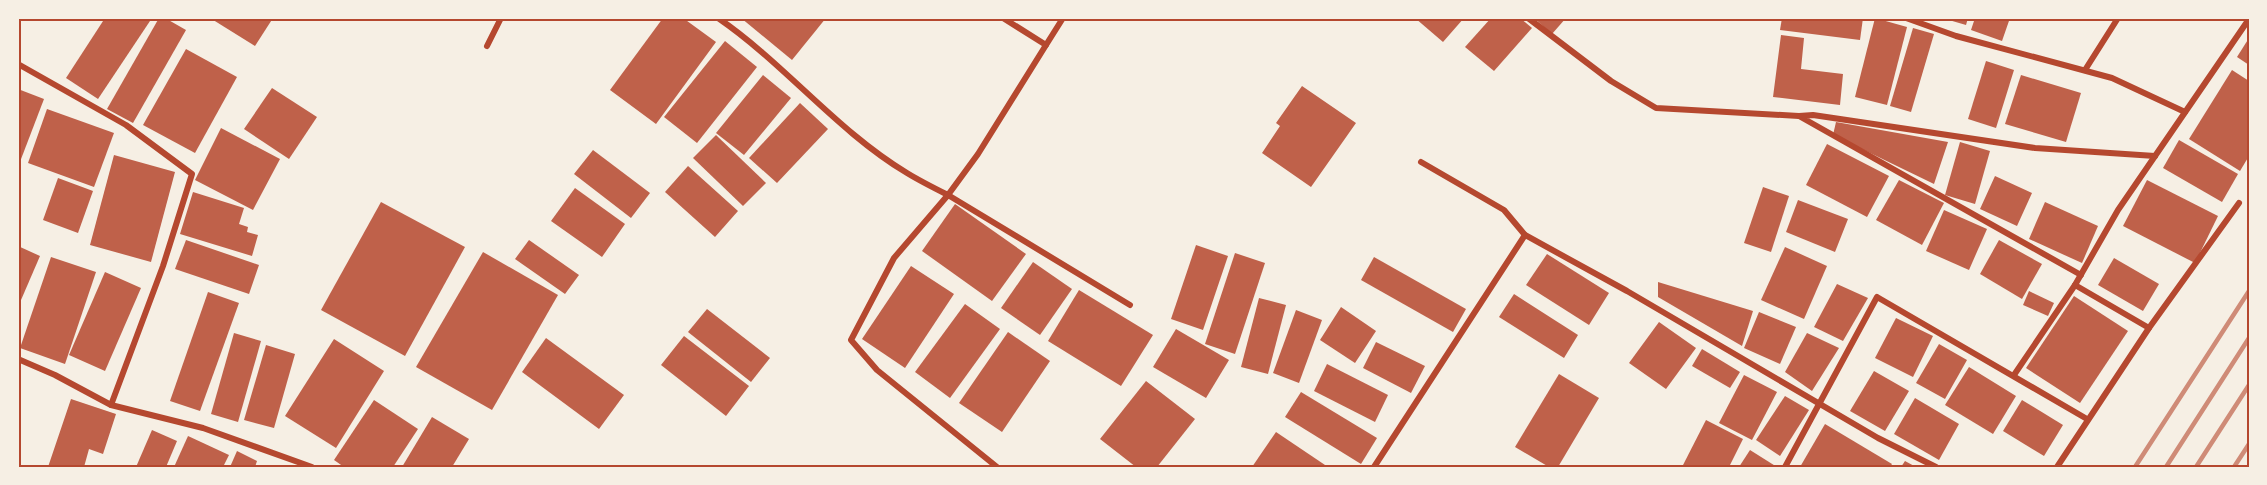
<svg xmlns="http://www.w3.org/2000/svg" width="2267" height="485" font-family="Lato,sans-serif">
<rect width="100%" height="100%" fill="#f6efe4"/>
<!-- building -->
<g fill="#bf614a">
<polygon points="105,18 152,18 98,99 66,78"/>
<polygon points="159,18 165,18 186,30 133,123 107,109"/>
<polygon points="210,18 273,18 255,46"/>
<polygon points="663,18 683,18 716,42 656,124 610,90"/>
<polygon points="741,18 826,18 792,60"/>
<polygon points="1415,18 1464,18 1443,42"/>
<polygon points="1491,18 1520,18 1532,28 1494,71 1465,47"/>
<polygon points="1534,18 1566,18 1552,34"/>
<polygon points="1782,18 1863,18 1860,40 1780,30"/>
<polygon points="1875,18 1907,27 1887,105 1855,97"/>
<polygon points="1942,18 1968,18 1966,25"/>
<polygon points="1975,18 2010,18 2002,41 1971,30"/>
<polygon points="1913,28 1934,34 1911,112 1890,106"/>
<polygon points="1781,35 1804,38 1801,69 1843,74 1840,105 1773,97"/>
<polygon points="2249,38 2249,65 2237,57"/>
<polygon points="725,41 757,67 697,143 664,117"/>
<polygon points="186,49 237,77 195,153 143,125"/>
<polygon points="1986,61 2014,70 1996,128 1968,119"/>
<polygon points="2232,70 2249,81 2249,156 2240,171 2189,139"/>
<polygon points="763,75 791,98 744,155 716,133"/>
<polygon points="2021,75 2081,93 2066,142 2005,124"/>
<polygon points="1302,86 1356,123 1311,187 1262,153 1280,126 1276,123"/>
<polygon points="272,88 317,117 289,159 244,129"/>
<polygon points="18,89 44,99 18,167"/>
<polygon points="800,103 828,129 777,183 749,158"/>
<polygon points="47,109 114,133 94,187 28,163"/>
<polygon points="1836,122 1948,142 1934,184 1833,135"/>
<polygon points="221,128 280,159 253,210 195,180"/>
<polygon points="716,135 766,183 743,206 693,158"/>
<polygon points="2179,140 2238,174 2222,202 2163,168"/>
<polygon points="1960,142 1990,151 1975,204 1945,195"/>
<polygon points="1827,144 1889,176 1867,217 1806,185"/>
<polygon points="593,150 650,193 631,218 574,174"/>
<polygon points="114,155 175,172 151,262 90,245"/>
<polygon points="688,166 738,211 715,237 665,192"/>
<polygon points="1995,176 2032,193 2017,226 1980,209"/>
<polygon points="58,178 93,191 78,233 43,220"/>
<polygon points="1899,180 1944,203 1922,245 1876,220"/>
<polygon points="2147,180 2218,216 2195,263 2123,226"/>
<polygon points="1763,187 1789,196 1771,252 1744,243"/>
<polygon points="575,188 625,224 602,257 551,221"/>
<polygon points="193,192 244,208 239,224 248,227 247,232 258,235 252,256 180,234"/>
<polygon points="1798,200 1848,219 1835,252 1786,232"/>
<polygon points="381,202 465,247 405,356 321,310"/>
<polygon points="2045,202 2098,226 2082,263 2029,239"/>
<polygon points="955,204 1026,254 992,301 922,251"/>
<polygon points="1944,210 1987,229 1969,270 1926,251"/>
<polygon points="186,240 259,265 249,294 175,269"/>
<polygon points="529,240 579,275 565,294 515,259"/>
<polygon points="1999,240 2042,264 2022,299 1980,274"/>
<polygon points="1196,245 1228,256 1203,330 1171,319"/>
<polygon points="18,246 40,256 18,307"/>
<polygon points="1785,247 1827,266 1804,319 1761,300"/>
<polygon points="483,252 558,295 492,410 416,367"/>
<polygon points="1235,253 1265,263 1235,354 1205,344"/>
<polygon points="1547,254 1609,293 1589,325 1526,285"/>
<polygon points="51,257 96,272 65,364 20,348"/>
<polygon points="1374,257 1466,309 1453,332 1361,280"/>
<polygon points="2114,258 2159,284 2143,311 2098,285"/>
<polygon points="1033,262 1072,289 1040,335 1001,308"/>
<polygon points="911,266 954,294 905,368 862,339"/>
<polygon points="105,272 141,288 105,371 69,355"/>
<polygon points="1658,282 1753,311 1742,346 1658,297"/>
<polygon points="1837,284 1868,298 1843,341 1814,327"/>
<polygon points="1079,290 1153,335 1121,386 1048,341"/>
<polygon points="2029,291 2054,303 2048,316 2023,305"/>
<polygon points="208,292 239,303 200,411 170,401"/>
<polygon points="1514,294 1578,335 1564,358 1499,317"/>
<polygon points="2074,296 2128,331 2080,403 2026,368"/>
<polygon points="1259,298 1286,305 1268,374 1241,367"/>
<polygon points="965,304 1000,329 950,398 915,372"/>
<polygon points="1341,307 1376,331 1355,363 1320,340"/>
<polygon points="707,309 770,358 751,382 688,332"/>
<polygon points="1296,310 1322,320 1299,383 1273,373"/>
<polygon points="1759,312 1796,327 1780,364 1744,348"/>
<polygon points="1896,318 1933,336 1913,377 1875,358"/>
<polygon points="1659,322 1696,348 1666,389 1629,363"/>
<polygon points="1176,329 1229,360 1206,398 1153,367"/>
<polygon points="1008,332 1050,361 1002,432 959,403"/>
<polygon points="234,333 261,341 238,422 211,414"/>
<polygon points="1807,333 1839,348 1812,391 1785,372"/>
<polygon points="684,336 749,386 726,416 661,365"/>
<polygon points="546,338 624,395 599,429 522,372"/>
<polygon points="334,339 384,371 336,448 285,416"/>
<polygon points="1376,342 1425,366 1411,393 1363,368"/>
<polygon points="1939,344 1967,360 1945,399 1916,383"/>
<polygon points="266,345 295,354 274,428 244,420"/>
<polygon points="1702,349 1740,372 1730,388 1692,366"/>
<polygon points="1327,364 1388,395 1375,422 1314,391"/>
<polygon points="1969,367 2016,396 1993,434 1945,405"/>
<polygon points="1874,371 1909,391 1885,431 1850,411"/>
<polygon points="1559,374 1599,398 1558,467 1549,467 1515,447"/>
<polygon points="1744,375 1777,392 1752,440 1719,423"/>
<polygon points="1146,381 1195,419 1157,467 1136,467 1100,439"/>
<polygon points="1301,392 1377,438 1361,464 1285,417"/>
<polygon points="1785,396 1809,410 1780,456 1756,440"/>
<polygon points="1915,398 1959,424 1939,460 1894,434"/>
<polygon points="71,399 116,414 103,454 89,449 84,467 48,467"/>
<polygon points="374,400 418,429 393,467 344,467 334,460"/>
<polygon points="2022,400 2063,425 2044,456 2003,431"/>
<polygon points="432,417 469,439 452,467 402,467"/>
<polygon points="1706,420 1743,439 1729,467 1682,467"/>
<polygon points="1825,424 1892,464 1890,467 1800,467"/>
<polygon points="152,430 177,441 166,467 136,467"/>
<polygon points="1276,432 1328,467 1252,467"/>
<polygon points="188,436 229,455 223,467 174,467"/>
<polygon points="1750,450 1777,467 1739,467"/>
<polygon points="237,451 257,461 255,467 230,467"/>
<polygon points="1905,461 1916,467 1901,467"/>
</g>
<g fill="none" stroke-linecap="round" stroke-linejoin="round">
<!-- minor -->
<g stroke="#b5482f" stroke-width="6">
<path d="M718 18C785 64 837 131 907 173 920 181 934 188 948 195L978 154 1046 45"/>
<polyline points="1003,18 1046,45 1063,18"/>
<polyline points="1528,18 1611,81 1656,108 1799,116"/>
<polyline points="1906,18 1956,36 2112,78 2185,112"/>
<polyline points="487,46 501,18"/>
<polyline points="18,64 126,125 192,174 163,266 111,405"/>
<polyline points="2085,70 2118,18"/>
<polyline points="1421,162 1504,210 1525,235 1627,291 1878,438 1936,467"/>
<polyline points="2081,275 1799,116 1813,115 2035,148 2155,156"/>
<polyline points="2075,285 2149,328"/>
<polyline points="18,359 55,375 111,405 203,428 312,467"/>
<polyline points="2014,375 2075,285 2118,210 2249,19"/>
<polyline points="997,467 877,370 851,340 894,258 948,195 1130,305"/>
<polyline points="1374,467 1525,235"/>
<polyline points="1785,467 1877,297 2087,419"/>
<polyline points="2057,467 2149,328 2239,203"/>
</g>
<!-- rail -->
<g stroke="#cf8b77" stroke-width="4.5">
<polyline points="2135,467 2249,291"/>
<polyline points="2166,467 2249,338"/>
<polyline points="2196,467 2249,385"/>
<polyline points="2234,467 2249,444"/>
</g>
</g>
<!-- border -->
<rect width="2267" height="485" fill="none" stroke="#f6efe4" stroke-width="39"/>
<rect x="20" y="20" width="2228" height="446" fill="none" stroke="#b5482f" stroke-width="2"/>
</svg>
